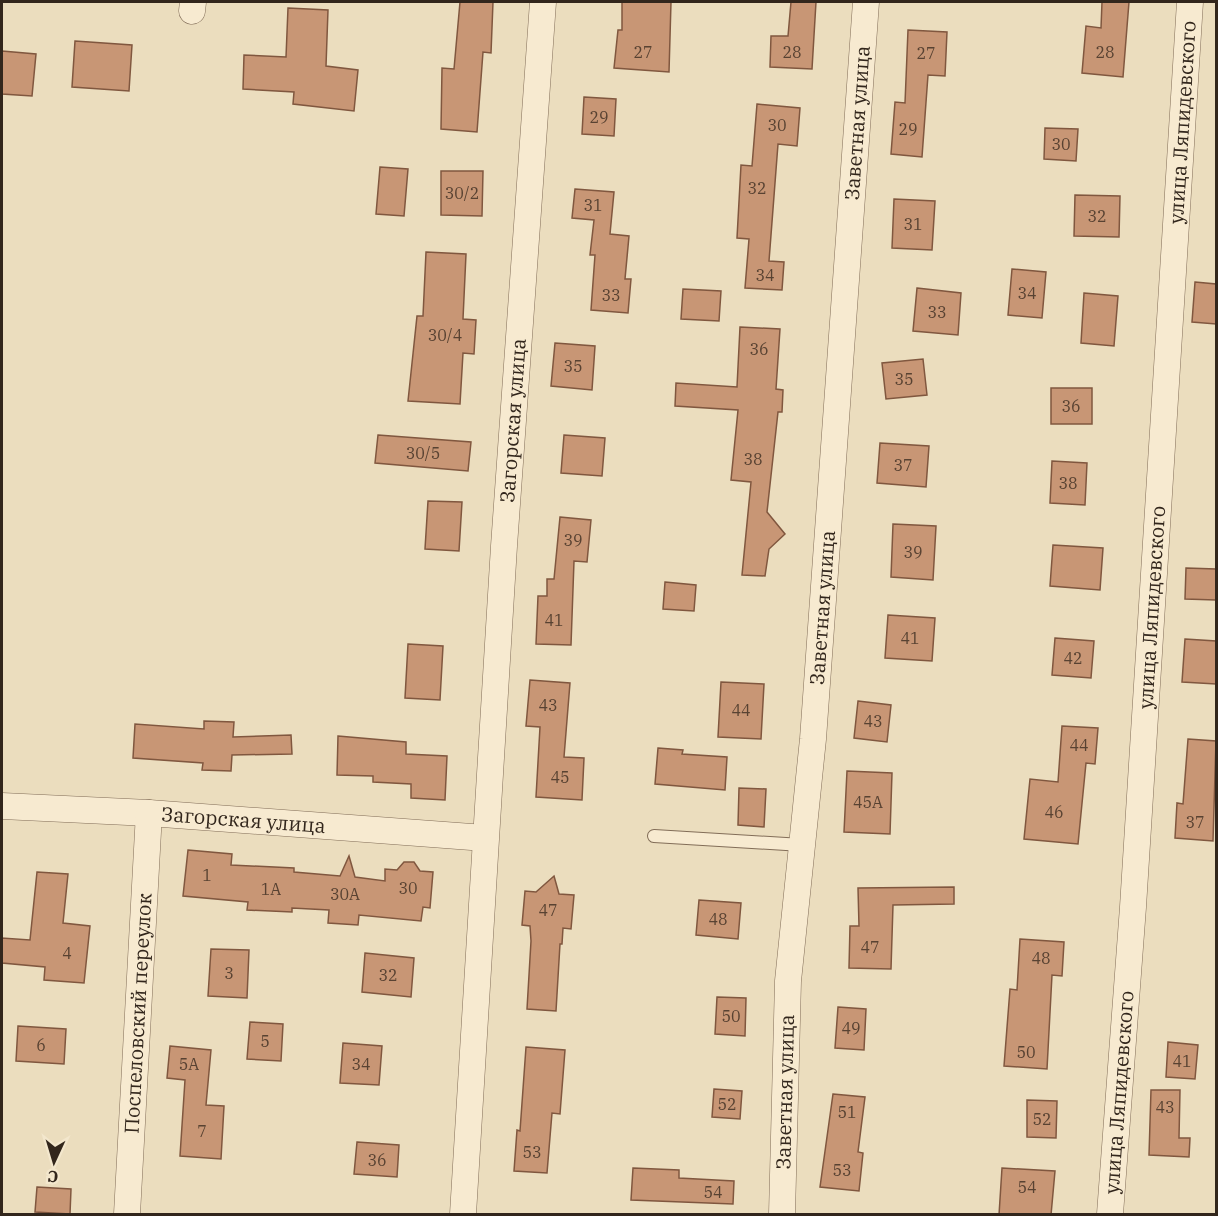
<svg xmlns="http://www.w3.org/2000/svg" width="1218" height="1216" font-family="'IBM Plex Serif',serif">
<rect width="100%" height="100%" fill="#ebddbe"/>
<!-- building -->
<g fill="#c89675" stroke="#80573f" stroke-width="1.5">
<polygon points="460,2 493,2 491,53 483,52 477,132 441,129 442,68 454,69"/>
<polygon points="622,2 671,2 669,72 614,68 618,30 622,30"/>
<polygon points="791,2 816,2 812,69 770,67 771,36 788,36"/>
<polygon points="1102,2 1129,2 1123,77 1082,73 1086,26 1101,28"/>
<polygon points="288,8 328,10 326,66 358,70 354,111 293,104 294,92 243,89 244,55 286,57"/>
<polygon points="908,30 947,32 945,76 928,75 922,157 891,154 895,102 905,103"/>
<polygon points="75,41 132,45 129,91 72,87"/>
<polygon points="2,51 36,54 32,96 2,94"/>
<polygon points="584,97 616,99 614,136 582,134"/>
<polygon points="757,104 800,108 797,146 778,144 769,261 784,262 782,290 745,288 749,239 737,238 741,165 752,166"/>
<polygon points="1045,128 1078,129 1076,161 1044,159"/>
<polygon points="380,167 408,169 404,216 376,214"/>
<polygon points="441,171 483,171 482,216 441,215"/>
<polygon points="575,189 614,192 610,234 629,236 625,279 631,279 628,313 591,310 595,255 590,255 594,220 572,218"/>
<polygon points="1075,195 1120,196 1119,237 1074,236"/>
<polygon points="894,199 935,201 932,250 892,248"/>
<polygon points="426,252 466,254 463,319 476,320 474,354 463,353 460,404 408,401 417,316 423,316"/>
<polygon points="1012,269 1046,272 1042,318 1008,315"/>
<polygon points="1195,282 1216,284 1216,324 1192,322"/>
<polygon points="917,288 961,293 958,335 913,331"/>
<polygon points="683,289 721,291 719,321 681,319"/>
<polygon points="1084,293 1118,296 1114,346 1081,343"/>
<polygon points="740,327 780,329 776,389 783,390 782,412 778,412 767,512 785,534 769,549 765,576 742,575 751,482 731,480 738,410 675,406 676,383 737,387"/>
<polygon points="555,343 595,346 592,390 551,386"/>
<polygon points="923,359 927,395 886,399 882,363"/>
<rect x="1051" y="388" width="41" height="36"/>
<polygon points="378,435 471,442 468,471 375,463"/>
<polygon points="564,435 605,438 602,476 561,473"/>
<polygon points="880,443 929,446 926,487 877,483"/>
<polygon points="1052,461 1087,463 1085,505 1050,503"/>
<polygon points="428,501 462,502 459,551 425,549"/>
<polygon points="560,517 591,520 587,562 574,561 571,645 536,644 538,596 547,596 547,579 554,579"/>
<polygon points="893,524 936,526 933,580 891,577"/>
<polygon points="1053,545 1103,548 1100,590 1050,586"/>
<polygon points="1186,568 1216,569 1216,600 1185,599"/>
<polygon points="665,582 696,585 694,611 663,609"/>
<polygon points="888,615 935,618 932,661 885,658"/>
<polygon points="1055,638 1094,641 1091,678 1052,675"/>
<polygon points="1185,639 1216,641 1216,684 1182,682"/>
<polygon points="408,644 443,646 440,700 405,698"/>
<polygon points="530,680 570,683 564,757 584,758 582,800 536,797 540,727 526,726"/>
<polygon points="721,682 764,684 761,739 718,737"/>
<polygon points="858,701 891,705 887,742 854,738"/>
<polygon points="204,721 234,722 233,737 291,735 292,754 232,755 231,771 202,770 203,763 133,758 135,724 204,729"/>
<polygon points="1062,726 1098,728 1095,764 1086,763 1078,844 1024,839 1030,779 1058,782"/>
<polygon points="338,736 406,742 406,754 447,756 445,800 411,798 411,784 373,782 373,776 337,775"/>
<polygon points="1188,739 1216,741 1213,841 1175,838 1177,803 1183,804"/>
<polygon points="658,748 683,750 682,754 727,757 725,790 655,784"/>
<polygon points="847,771 892,773 890,834 844,832"/>
<polygon points="739,788 766,789 764,827 738,825"/>
<polygon points="188,850 232,854 231,865 294,868 294,872 340,876 349,856 355,877 385,881 385,869 397,870 404,862 414,862 420,871 433,872 430,908 423,907 421,921 359,915 358,925 328,923 329,910 292,908 292,912 247,910 248,902 183,896"/>
<polygon points="37,872 68,874 63,923 90,926 84,983 44,980 45,967 2,963 2,938 30,940"/>
<polygon points="554,876 559,894 574,895 571,929 563,928 562,944 560,944 556,1011 527,1009 531,941 530,926 522,925 525,891 536,892"/>
<polygon points="954,887 954,904 893,905 891,969 849,968 850,926 859,926 858,888"/>
<polygon points="699,900 741,903 738,939 696,935"/>
<polygon points="1020,939 1064,942 1062,976 1052,975 1047,1069 1004,1066 1010,989 1017,990"/>
<polygon points="211,949 249,950 247,998 208,996"/>
<polygon points="365,953 414,958 411,997 362,992"/>
<polygon points="717,997 746,998 745,1036 715,1034"/>
<polygon points="838,1007 866,1009 864,1050 835,1048"/>
<polygon points="250,1022 283,1024 281,1061 247,1059"/>
<polygon points="18,1026 66,1029 64,1064 16,1061"/>
<polygon points="1168,1042 1198,1045 1195,1079 1166,1077"/>
<polygon points="343,1043 382,1046 379,1085 340,1083"/>
<polygon points="170,1046 211,1050 206,1105 224,1106 221,1159 180,1156 185,1080 167,1078"/>
<polygon points="526,1047 565,1050 560,1114 552,1113 547,1173 514,1171 517,1130 520,1131"/>
<polygon points="714,1089 742,1091 740,1119 712,1117"/>
<polygon points="1151,1090 1180,1090 1179,1138 1190,1138 1189,1157 1149,1155"/>
<polygon points="833,1094 865,1097 858,1152 863,1153 859,1191 820,1187"/>
<polygon points="1027,1100 1057,1101 1056,1138 1027,1137"/>
<polygon points="357,1142 399,1145 397,1177 354,1174"/>
<polygon points="633,1168 679,1170 679,1178 734,1181 733,1204 631,1200"/>
<polygon points="1002,1168 1055,1171 1051,1215 999,1215"/>
<polygon points="37,1187 71,1189 70,1214 35,1212"/>
</g>
<g fill="none" stroke-linecap="round" stroke-linejoin="round">
<defs>
<polyline id="service" points="654,836 802,845"/>
<g id="minor">
<polyline points="192,11 193,2"/>
<path id="s1" d="M2 806 149 813 485 838"/>
<path id="s2" d="M127 1214 149 813"/>
<path id="s3" d="M463 1214 504 546 543 2"/>
<path id="s4" d="M782 1214 788 981 813 739 866 2"/>
<path id="s5" d="M1110 1214 1133 907 1190 2"/>
</g>
</defs>
<!-- service casing -->
<use href="#service" stroke="#826d58" stroke-width="14"/>
<!-- minor casing -->
<use href="#minor" stroke="#826d58" stroke-width="27"/>
<!-- service -->
<use href="#service" stroke="#f7ead0" stroke-width="12"/>
<!-- minor -->
<use href="#minor" stroke="#f7ead0" stroke-width="26"/>
</g>
<g text-anchor="middle" stroke-width="4.5" stroke-linejoin="round" paint-order="stroke">
<!-- number labels -->
<g font-size="16" fill="#584232">
<text x="643" y="58">27</text>
<text x="792" y="58">28</text>
<text x="1105" y="58">28</text>
<text x="926" y="59">27</text>
<text x="599" y="123">29</text>
<text x="777" y="131">30</text>
<text x="908" y="135">29</text>
<text x="1061" y="150">30</text>
<text x="757" y="194">32</text>
<text x="462" y="199">30/2</text>
<text x="593" y="211">31</text>
<text x="1097" y="222">32</text>
<text x="913" y="230">31</text>
<text x="765" y="281">34</text>
<text x="1027" y="299">34</text>
<text x="611" y="301">33</text>
<text x="937" y="318">33</text>
<text x="445" y="341">30/4</text>
<text x="759" y="355">36</text>
<text x="573" y="372">35</text>
<text x="904" y="385">35</text>
<text x="1071" y="412">36</text>
<text x="423" y="459">30/5</text>
<text x="753" y="465">38</text>
<text x="903" y="471">37</text>
<text x="1068" y="489">38</text>
<text x="573" y="546">39</text>
<text x="913" y="558">39</text>
<text x="554" y="626">41</text>
<text x="910" y="644">41</text>
<text x="1073" y="664">42</text>
<text x="548" y="711">43</text>
<text x="741" y="716">44</text>
<text x="873" y="727">43</text>
<text x="1079" y="751">44</text>
<text x="560" y="783">45</text>
<text x="868" y="808">45А</text>
<text x="1054" y="818">46</text>
<text x="1195" y="828">37</text>
<text x="207" y="881">1</text>
<text x="408" y="894">30</text>
<text x="271" y="895">1А</text>
<text x="345" y="900">30А</text>
<text x="548" y="916">47</text>
<text x="718" y="925">48</text>
<text x="870" y="953">47</text>
<text x="67" y="959">4</text>
<text x="1041" y="964">48</text>
<text x="229" y="979">3</text>
<text x="388" y="981">32</text>
<text x="731" y="1022">50</text>
<text x="851" y="1034">49</text>
<text x="265" y="1047">5</text>
<text x="41" y="1051">6</text>
<text x="1026" y="1058">50</text>
<text x="1182" y="1067">41</text>
<text x="189" y="1070">5А</text>
<text x="361" y="1070">34</text>
<text x="727" y="1110">52</text>
<text x="1165" y="1113">43</text>
<text x="847" y="1118">51</text>
<text x="1042" y="1125">52</text>
<text x="202" y="1137">7</text>
<text x="532" y="1158">53</text>
<text x="377" y="1166">36</text>
<text x="842" y="1176">53</text>
<text x="1027" y="1193">54</text>
<text x="713" y="1198">54</text>
</g>
<!-- street labels -->
<g font-size="20" fill="#32261c" stroke="#f3e7cd">
<text dy="7" stroke="none"><textPath href="#s4" startOffset="1094">Заветная улица</textPath></text>
<text dy="7" stroke="none"><textPath href="#s5" startOffset="1094">улица Ляпидевского</textPath></text>
<text dy="7" stroke="none"><textPath href="#s3" startOffset="795">Загорская улица</textPath></text>
<text dy="7" stroke="none"><textPath href="#s4" startOffset="608">Заветная улица</textPath></text>
<text dy="7" stroke="none"><textPath href="#s5" startOffset="608">улица Ляпидевского</textPath></text>
<text dy="7" stroke="none"><textPath href="#s1" startOffset="242">Загорская улица</textPath></text>
<text dy="7" stroke="none"><textPath href="#s2" startOffset="201">Поспеловский переулок</textPath></text>
<text dy="7" stroke="none"><textPath href="#s4" startOffset="122">Заветная улица</textPath></text>
<text dy="7" stroke="none"><textPath href="#s5" startOffset="122">улица Ляпидевского</textPath></text>
</g>
</g>
<!-- border -->
<rect width="1218" height="1216" fill="none" stroke="#32261c" stroke-width="6"/>
<!-- north arrow -->
<g transform="translate(54 1162) rotate(184)" stroke="#f3e7cd" stroke-width="4.5" paint-order="stroke">
<path d="M0-4.5L10 22L0 15L-10 22Z" fill="#32261c"/>
<text y="-9" font-size="16" font-weight="bold" text-anchor="middle" fill="#32261c">С</text>
</g>
</svg>
